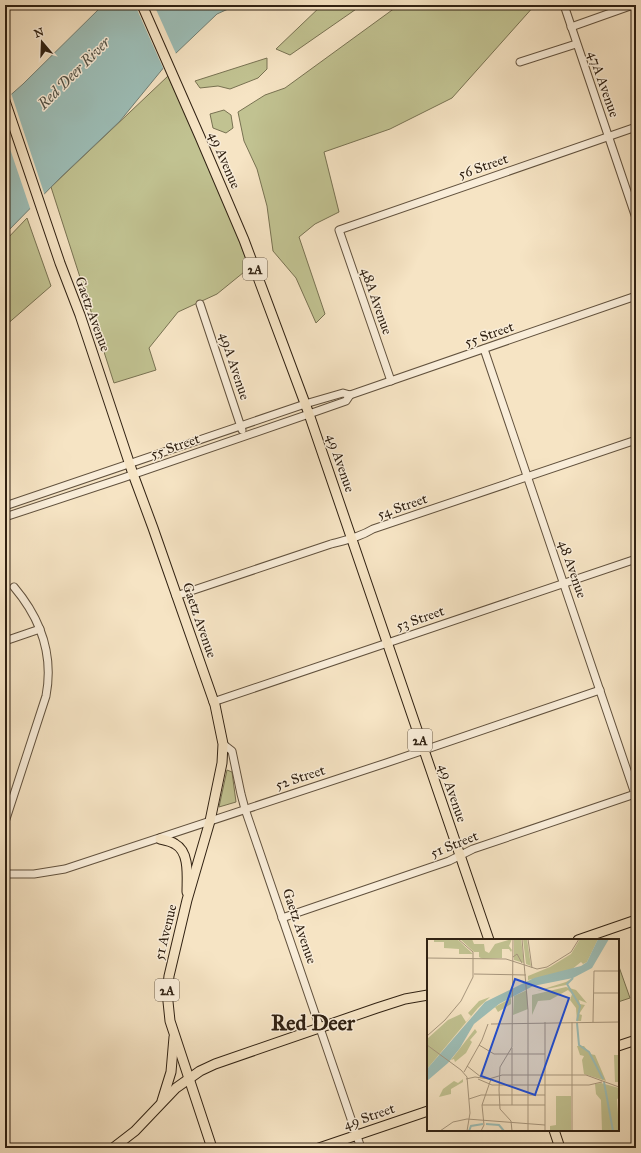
<svg xmlns="http://www.w3.org/2000/svg" width="641" height="1153" font-family="'IM FELL Great Primer',serif">
<rect width="100%" height="100%" fill="#f6e4c4"/>
<filter id="stains"><feTurbulence type="fractalNoise" baseFrequency=".005" numOctaves="4"/><feColorMatrix values="0 0 0 0 .2 0 0 0 0 .09 0 0 0 0 .02 0 0 0 .5 -.17"/></filter>
<radialGradient id="worn" r=".72"><stop offset=".6" stop-color="#630" stop-opacity="0"/><stop offset="1" stop-color="#630" stop-opacity=".3"/></radialGradient>
<!-- green -->
<g fill="#c1c291" stroke="#787252">
<polygon points="322,5 362,5 290,55 276,49"/>
<polygon points="399,5 535,5 452,98 390,129 324,152 339,212 315,224 299,237 325,314 316,323 296,278 273,251 267,206 257,169 244,141 238,112 265,95 285,88"/>
<polygon points="267,58 267,69 258,78 230,89 218,86 200,88 195,81"/>
<polygon points="168,76 229,210 249,268 217,294 178,312 149,348 156,370 114,383 51,187"/>
<polygon points="224,110 231,115 233,128 226,133 213,128 210,114"/>
<polygon points="27,218 51,286 5,326 5,241"/>
<polygon points="227,770 232,772 236,802 219,807"/>
<polygon points="618,964 630,998 618,1002"/>
</g>
<!-- water -->
<polygon fill="#9dbeb7" stroke="#717f75" points="103,5 237,5 217,14 174,55 120,121 61,177 5,234 5,100 23,84"/>
<!-- pier -->
<g fill="#f6e4c4">
<polygon points="135,5 154,5 177,56 164,70"/>
<polygon points="11,93 45,196 31,211 5,134 5,98"/>
</g>
<g fill="none" stroke-linecap="round" stroke-linejoin="round">
<defs>
<g id="minor">
<polyline points="564,5 636,218"/>
<polyline points="571,27 633,5"/>
<polyline points="520,62 576,44"/>
<polyline points="200,304 242,430"/>
<polyline points="484,349 636,797"/>
<polyline points="391,381 339,230 636,127"/>
<polyline points="5,506 305,404 343,393 350,395 636,296"/>
<polyline points="5,517 123,478 309,414 346,401 350,395"/>
<path d="M176 596 331 544C346 540 360 537 373 529L636 440"/>
<polyline points="5,641 40,629"/>
<polyline points="213,702 636,559"/>
<polyline points="223,744 232,751 241,794 245,809 361,1148"/>
<path d="M5 822 46 696C54 654 41 619 14 587"/>
<polyline points="5,874 34,874 65,869 386,763 600,690"/>
<polyline points="282,918 449,861 473,849 635,794"/>
</g>
<g id="major">
<polyline points="142,5 200,137 244,240 309,414 489,940"/>
<polyline points="5,101 60,263 80,315 133,474 153,528 215,705 223,744 222,763 210,821 187,900 169,976 167,992 170,1021 212,1148"/>
<path d="M160 839C165 840 171 841 175 844 190 852 187 877 187 892"/>
<polyline points="578,940 636,920"/>
<polyline points="618,1046 636,1040"/>
<polyline points="162,1101 171,1072 174,1037"/>
<polyline points="554,1130 560,1148"/>
<polyline points="113,1148 135,1131 176,1088 200,1071 215,1064 377,1008 405,999 428,995"/>
<polyline points="319,1148 428,1111"/>
</g>
</defs>
<!-- minor casing -->
<use href="#minor" stroke="#62523e" stroke-width="9"/>
<!-- major casing -->
<use href="#major" stroke="#302112" stroke-width="11"/>
<!-- minor -->
<use href="#minor" stroke="#f9edd9" stroke-width="7"/>
<!-- major -->
<use href="#major" stroke="#f6e4c4" stroke-width="9"/>
</g>
<g text-anchor="middle" stroke-width="3" stroke-linejoin="round" paint-order="stroke">
<!-- shield labels -->
<g fill="#f9edd9" stroke="#6c5e4e" stroke-width="1">
<rect x="243" y="258" width="24" height="22" rx="3"/>
<rect x="408" y="729" width="24" height="22" rx="3"/>
<rect x="155" y="979" width="24" height="22" rx="3"/>
</g>
<g font-size="13" font-weight="bold" fill="#302112">
<text x="255" y="274">2A</text>
<text x="420" y="745">2A</text>
<text x="167" y="995">2A</text>
</g>
<!-- street labels -->
<g font-size="14" fill="#302112" stroke="#f9edd9">
<text transform="translate(604 84) rotate(71)" y="5">47A Avenue</text>
<text transform="translate(225 160) rotate(67)" y="5">49 Avenue</text>
<text transform="translate(483 166) rotate(-19)" y="5">56 Street</text>
<text transform="translate(377 301) rotate(71)" y="5">48A Avenue</text>
<text transform="translate(93 314) rotate(70)" y="5">Gaetz Avenue</text>
<text transform="translate(489 334) rotate(-19)" y="5">55 Street</text>
<text transform="translate(235 366) rotate(72)" y="5">49A Avenue</text>
<text transform="translate(175 446) rotate(-19)" y="5">55 Street</text>
<text transform="translate(341 463) rotate(71)" y="5">49 Avenue</text>
<text transform="translate(402 506) rotate(-19)" y="5">54 Street</text>
<text transform="translate(573 569) rotate(71)" y="5">48 Avenue</text>
<text transform="translate(420 618) rotate(-19)" y="5">53 Street</text>
<text transform="translate(200 620) rotate(71)" y="5">Gaetz Avenue</text>
<text transform="translate(300 777) rotate(-18)" y="5">52 Street</text>
<text transform="translate(453 793) rotate(71)" y="5">49 Avenue</text>
<text transform="translate(454 844) rotate(-22)" y="5">51 Street</text>
<text transform="translate(300 926) rotate(71)" y="5">Gaetz Avenue</text>
<text transform="translate(165 932) rotate(-76)" y="5">51 Avenue</text>
<text transform="translate(369 1116) rotate(-19)" y="5">49 Street</text>
</g>
<!-- water labels -->
<g font-size="15" font-style="italic" fill="#515044" stroke="#f9edd9">
<text transform="translate(74 73) rotate(-45)" y="5">Red Deer River</text>
</g>
<!-- town labels -->
<g font-size="22" font-weight="bold" fill="#302112" stroke="#f9edd9">
<text x="313" y="1030">Red Deer</text>
</g>
</g>
<!-- overview -->
<g transform="translate(427 939)">
<rect width="192" height="192" fill="#f6e4c4"/>
<path d="M7 0H30L46 15H32V10L17 9V3H7ZM33 0H45L47 5H57L58 12 62 14 68 5 85 0 82 7 85 11 84 13 82 10H75V19L56 20 52 18V13H47ZM87 0H94L97 24 87 21ZM96 0H100L104 27 99 25ZM153 0H171L160 23 156 25 154 23 144 31 101 41V37L123 28 144 15ZM144 40 139 46 110 52 139 43ZM139 48 149 51 160 64 152 61 153 65 158 66 152 75 155 76 154 82H150L149 69 143 61 145 55 141 51 123 61 111 62 105 76V56ZM100 51 101 70 86 76 87 57ZM63 58 51 69 0 130V100L21 81 34 75 39 83 44 77 41 74 52 62ZM84 59V65L71 73 68 68ZM48 90 50 93 43 101 45 103 39 114 28 123 27 120 24 121ZM150 107H157L163 115 168 116 179 142 157 135 155 121 157 117 153 116ZM187 116H192L191 143H188ZM36 140V143L24 150V155L12 158 16 150 27 142 31 144ZM174 144 192 149V159L190 160 192 192H175L174 161 169 155 168 145ZM129 157H144V192H123V187L129 186Z" fill="#c1c291"/>
<path d="M171 0H182L165 29 146 39 106 47 72 65 47 85 33 109 21 124 0 142V130L58 63 107 39 154 27 160 23Z" fill="#9dbeb7"/>
<path fill="none" stroke="#9dbeb7" stroke-width="2" d="M146 39 140 45 153 67 150 82M150 84 152 106 162 113 176 140M177 143 186 192M59 185 72 186 77 192M42 192 44 187 56 185"/>
<path fill="none" stroke="#a7967d" stroke-width="1" d="M95 0 101 71V192M101 0 105 29M86 18 90 15 95 24M0 19 79 20 110 30 120 28M120 28 144 13 152 0M47 35 99 36M167 54H192M166 83 167 32H192M64 85 192 83M0 97 18 81 34 62 46 38V13L31 0M0 106 34 131 40 138 43 174 40 192M52 106 67 115H118M40 127 54 138M37 133 55 101 61 85M39 140 48 138 62 140 75 136H159L192 148M51 140 65 146H162L175 143M42 160 54 156H118M55 166H118M85 166V109M13 192 26 183 40 180 118 186M54 192 57 186 55 166 64 140M85 192 84 182 73 170 72 151 73 128 85 108 86 0M118 192V83M145 192V83"/>
<path fill="#1d4ed8" fill-opacity="0.15" stroke="#1d4ed8" stroke-width="2" d="M88 40 142 59 108 156 54 137Z"/>
<rect width="192" height="192" fill="none" stroke="#302112" stroke-width="2"/>
</g>
<!-- margin -->
<rect width="641" height="1153" fill="none" stroke="#f6e4c4" stroke-width="20"/>
<rect x="6" y="6" width="629" height="1141" fill="none" stroke="#302112" stroke-width="2"/>
<rect x="10" y="10" width="621" height="1133" fill="none" stroke="#302112"/>
<!-- north arrow -->
<g transform="translate(42 42) rotate(341)" stroke="#f9edd9" stroke-width="3" paint-order="stroke">
<path d="M0-3L7 15L0 10L-7 15Z" fill="#302112"/>
<text y="-6" font-size="11" font-weight="bold" text-anchor="middle" fill="#302112">N</text>
</g>
<rect width="100%" height="100%" filter="url(#stains)"/>
<rect width="100%" height="100%" fill="url(#worn)"/>
</svg>
